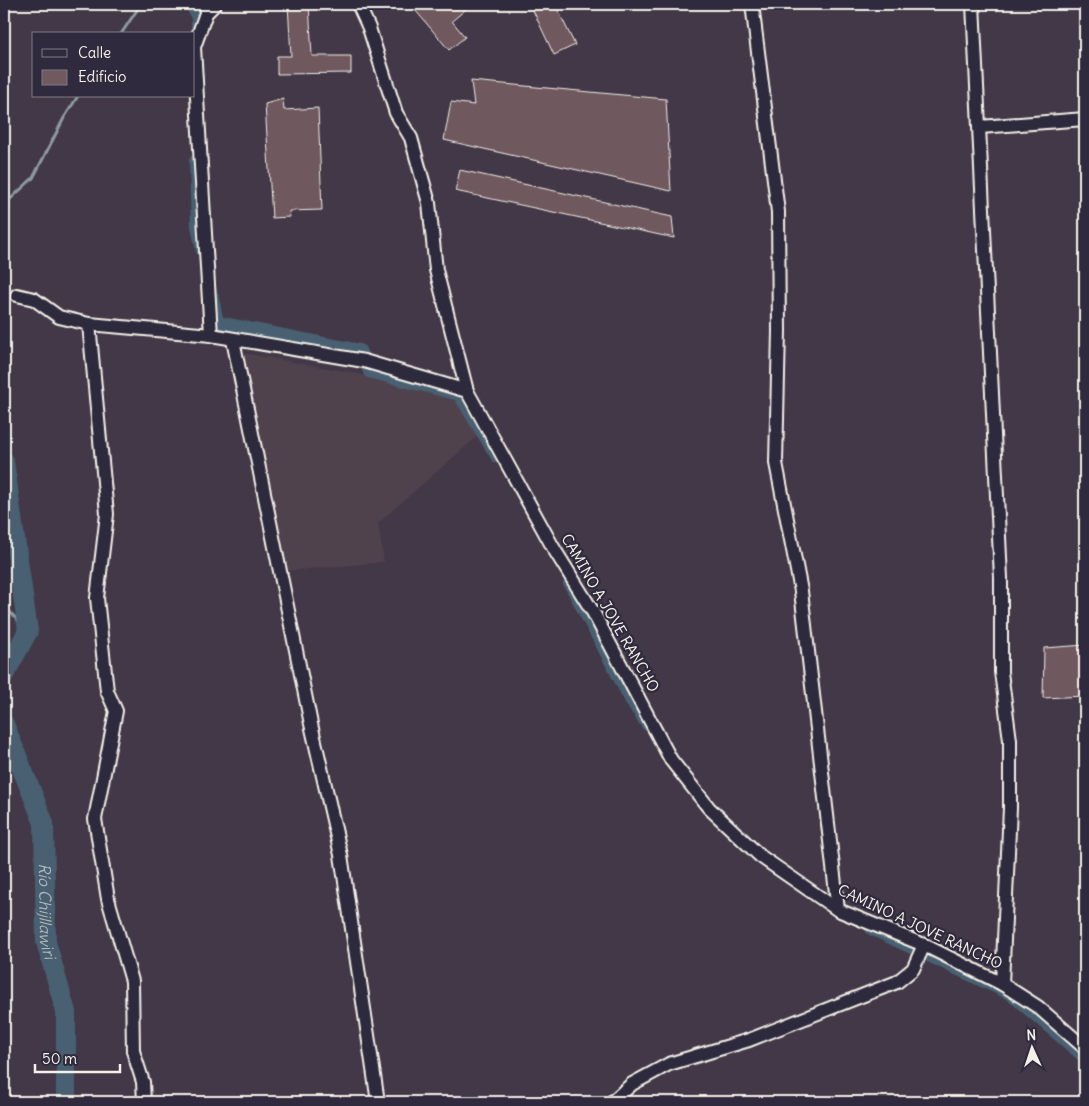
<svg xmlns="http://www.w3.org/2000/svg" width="1089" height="1106" font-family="Delius,sans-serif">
<rect width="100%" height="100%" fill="#423847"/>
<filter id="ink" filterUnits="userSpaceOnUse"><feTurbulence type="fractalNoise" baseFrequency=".02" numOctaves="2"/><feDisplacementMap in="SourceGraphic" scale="10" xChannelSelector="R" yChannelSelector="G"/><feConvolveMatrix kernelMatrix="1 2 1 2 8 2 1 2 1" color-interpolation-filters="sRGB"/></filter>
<g filter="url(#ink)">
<!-- built -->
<polygon fill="#50424e" points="242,353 355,373 458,401 480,434 378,523 384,562 287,571"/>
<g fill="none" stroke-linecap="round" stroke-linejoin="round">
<!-- stream -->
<g stroke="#8d9ba1" stroke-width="3">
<polyline points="121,34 141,4"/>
<polyline points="4,205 33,178 64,118 78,96"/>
<polyline points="4,606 28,631"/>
</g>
<!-- canal -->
<g stroke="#486172" stroke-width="12">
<polyline points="191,4 197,18 197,36"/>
<polyline points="195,161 197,226 202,251"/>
<polyline points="212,294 218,322 360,350 369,372 459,395 497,457"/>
<polyline points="569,583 631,701 647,725"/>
<polyline points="871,929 1010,994 1085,1058"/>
</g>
<!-- river -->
<g stroke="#486172" stroke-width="20">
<polyline points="4,461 28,631 4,675"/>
<path id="s1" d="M4 724 44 823 46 942 66 1012V1102"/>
</g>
</g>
<!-- building -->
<g fill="#70595f" stroke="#f4f1e8">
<polygon points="288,4 309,4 312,56 351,56 351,73 277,74 277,56 291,56"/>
<polygon points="410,4 472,4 452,21 465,37 449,50"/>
<polygon points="530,4 555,4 575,45 554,55"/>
<polygon points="471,81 666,99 671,191 444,140 451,102 474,105"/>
<polygon points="283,99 284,110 318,108 322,210 289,211 290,217 272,218 265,104"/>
<polygon points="460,170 672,217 674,238 455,191"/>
<polygon points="1085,645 1085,696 1043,698 1044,648"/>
</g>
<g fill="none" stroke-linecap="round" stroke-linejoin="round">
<defs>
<g id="minor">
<polyline points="358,4 369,28 396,113 411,138 429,203 436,270 467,391 554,549 593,612 671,760 709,808 760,856 838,910 924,945 1002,984 1038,1007 1085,1048"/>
<polyline points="752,4 778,212 779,331 776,463 801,591 838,910"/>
<polyline points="973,4 1001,578 1001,672 1010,740 1010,808 1002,984"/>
<polyline points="980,127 1085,119"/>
<polyline points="17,295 34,299 59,317 89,324 211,335 364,361 467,391"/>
<polyline points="89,324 107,514 97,598 107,691 116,711 95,819 108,899 132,981 133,1051 143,1082 144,1102"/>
<polyline points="211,335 194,47 206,13 215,4"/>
<polyline points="233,340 311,724 341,855 378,1102"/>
<polyline points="612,1102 632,1084 669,1064 749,1040 897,982 913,969 924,945"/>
</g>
</defs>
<!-- minor casing -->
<use href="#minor" stroke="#f4f1e8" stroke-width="16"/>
<!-- minor -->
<use href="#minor" stroke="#2f2a3d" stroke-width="12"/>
</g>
</g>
<g text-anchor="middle" stroke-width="4.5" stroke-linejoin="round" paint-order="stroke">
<!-- street labels -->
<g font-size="15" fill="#f4f1e8" stroke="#2f2a3d">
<text transform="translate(610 613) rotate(60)" y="5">CAMINO A JOVE RANCHO</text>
<text transform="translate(920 927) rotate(25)" y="5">CAMINO A JOVE RANCHO</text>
</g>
<!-- water labels -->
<g font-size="16" font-style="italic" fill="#afb7b9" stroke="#2f2a3d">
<text dy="6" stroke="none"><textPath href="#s1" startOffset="195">Río Chijllawiri</textPath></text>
</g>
</g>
<!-- margin -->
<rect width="1089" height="1106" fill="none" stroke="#2f2a3d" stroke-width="20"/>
<rect x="10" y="10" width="1069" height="1086" fill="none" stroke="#f4f1e8" stroke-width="2" filter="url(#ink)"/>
<!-- legend -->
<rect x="32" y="32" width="162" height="65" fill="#2f2a3d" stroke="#7e7a81"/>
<rect x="42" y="49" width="25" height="8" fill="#2f2a3d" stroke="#7e7a81"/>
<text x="78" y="58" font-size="15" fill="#f4f1e8">Calle</text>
<rect x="42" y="70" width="25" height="15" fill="#70595f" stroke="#7e7a81"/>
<text x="78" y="82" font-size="15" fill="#f4f1e8">Edificio</text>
<!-- north arrow -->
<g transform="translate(1032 1048) rotate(357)" stroke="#2f2a3d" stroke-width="4" paint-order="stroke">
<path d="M0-4L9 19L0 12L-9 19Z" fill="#f4f1e8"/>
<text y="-8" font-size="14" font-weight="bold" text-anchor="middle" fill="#f4f1e8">N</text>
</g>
<!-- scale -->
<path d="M35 1064v8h85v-8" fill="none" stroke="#f4f1e8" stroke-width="2.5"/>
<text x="42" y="1064" font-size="15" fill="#f4f1e8" stroke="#2f2a3d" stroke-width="4" paint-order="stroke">50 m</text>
</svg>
